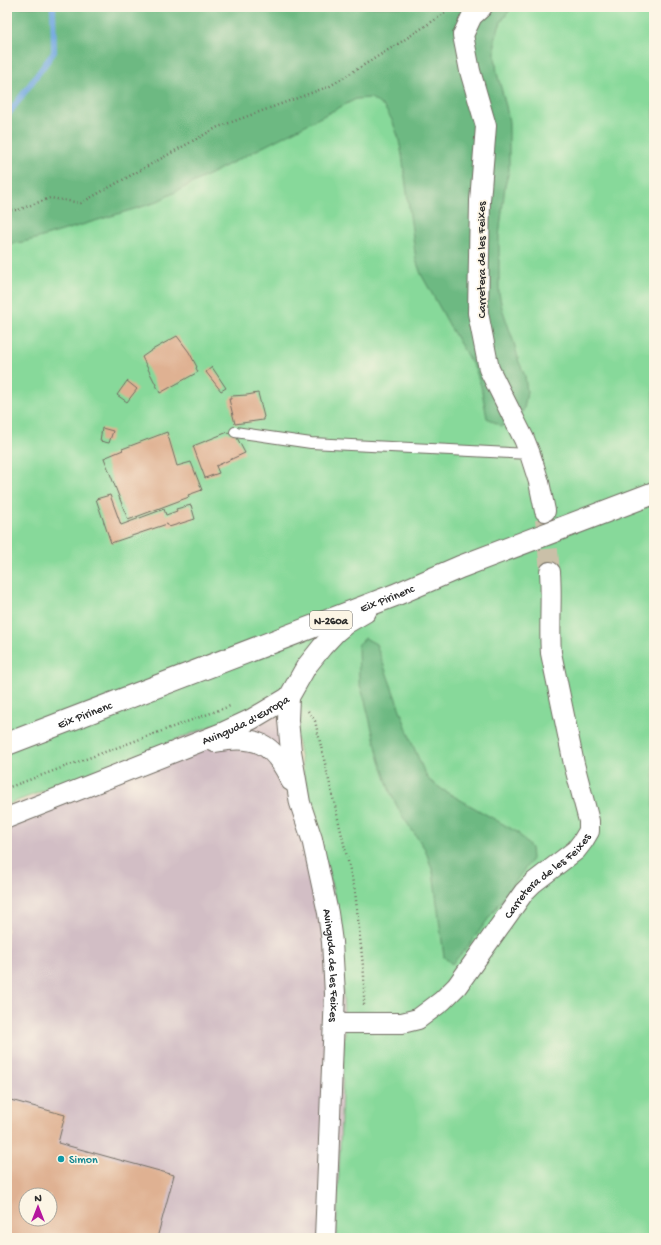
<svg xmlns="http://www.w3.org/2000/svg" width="661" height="1245" font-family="'Gochi Hand',sans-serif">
<rect width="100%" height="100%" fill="#fcf5e5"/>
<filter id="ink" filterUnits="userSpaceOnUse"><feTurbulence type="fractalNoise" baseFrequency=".025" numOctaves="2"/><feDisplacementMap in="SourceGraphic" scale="8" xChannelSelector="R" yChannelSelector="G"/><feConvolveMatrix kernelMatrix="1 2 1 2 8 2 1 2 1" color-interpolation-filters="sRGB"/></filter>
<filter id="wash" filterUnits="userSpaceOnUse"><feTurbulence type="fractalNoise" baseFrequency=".012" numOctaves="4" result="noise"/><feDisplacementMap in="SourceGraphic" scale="16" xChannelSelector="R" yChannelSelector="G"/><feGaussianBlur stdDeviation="0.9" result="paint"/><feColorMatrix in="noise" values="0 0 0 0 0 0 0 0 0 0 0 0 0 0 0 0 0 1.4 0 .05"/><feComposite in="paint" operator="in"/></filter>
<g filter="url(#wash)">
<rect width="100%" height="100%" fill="#f2e5c7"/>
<!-- industrial -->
<path fill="#d2bec5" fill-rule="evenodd" d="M272 699 304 777 313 808 337 908 344 1014 340 1145 336 1238H7V808ZM26 1195H50V1219H26Z"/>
<!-- green -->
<polygon fill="#87d99a" stroke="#598262" points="7,7 654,7 654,1238 336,1238 340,1145 344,1038 345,1033 341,955 337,908 313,808 304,777 289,696 7,805"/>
<!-- forest -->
<g fill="#6db982" stroke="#4c7256">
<polygon points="7,7 512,7 501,22 495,38 495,55 497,73 506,106 509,122 509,171 505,186 499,237 499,293 502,308 514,343 519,362 525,376 527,392 524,409 516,421 501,426 487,418 481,386 476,371 452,330 445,317 421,274 416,260 402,155 398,136 392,120 384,107 371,98 356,99 154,203 39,238 23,242 7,244"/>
<polygon points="365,638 376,644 412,743 423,769 429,780 443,790 517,832 531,848 532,859 469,945 452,964 444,957 433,872 425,849 401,814 390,792 379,758 365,701 359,682 358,645"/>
</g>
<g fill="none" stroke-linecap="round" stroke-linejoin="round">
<!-- stream -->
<polyline stroke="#72a9e0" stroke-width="6" points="7,116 54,52 53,7"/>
</g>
<g id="blocks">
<!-- building -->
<g fill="#dfb192" fill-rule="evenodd">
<polygon points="177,336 189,352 197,367 196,368 198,372 160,393 142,357 152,350"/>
<polygon points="212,367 226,388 221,391 206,372"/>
<polygon points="127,381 137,389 127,402 117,395"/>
<polygon points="258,393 264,417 263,418 263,420 235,424 229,399 231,399 231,396 247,395"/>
<polygon points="102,428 113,431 109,443 100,441"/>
<polygon points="167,432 177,466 191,462 202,490 188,495 189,497 128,520 104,458 123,450 122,449"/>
<polygon points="228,432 229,434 234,432 245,453 216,466 219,473 205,478 193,446"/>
<polygon points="110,495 121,525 164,509 166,515 177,511 176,509 191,505 195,519 169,527 167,524 111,543 96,499"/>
<path d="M7 1099 65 1115 58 1143 174 1175 157 1238H7ZM26 1195H50V1219H26Z"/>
</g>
</g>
</g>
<g filter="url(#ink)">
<use href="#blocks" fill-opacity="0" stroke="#716c62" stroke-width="1"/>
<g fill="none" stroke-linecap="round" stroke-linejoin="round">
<!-- street-tunnel -->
<polyline stroke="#cac0a8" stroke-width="20" stroke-dasharray="20 10" stroke-linecap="butt" points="545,519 550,572"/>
<defs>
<polyline id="lane" points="235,432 311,443 530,454"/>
<g id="street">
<polyline points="482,7 472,16 463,35 470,71 486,126 480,201 478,313 489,369 524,439 530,454 539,482 545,511"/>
<path id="s1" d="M289 697 288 720 291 751 300 803 312 839 328 913 332 942 335 994 325 1238"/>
<path d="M215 742C255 734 274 743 291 781"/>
<path id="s2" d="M7 818 222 733 252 719 289 697 306 667 322 647 336 632 347 623 366 612"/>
<path id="s3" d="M335 1023H402L418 1019 442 1001 457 986 524 892 533 883 576 850 583 841 589 831V821L574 764 551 653C549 626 552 599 550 572"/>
</g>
<g id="primary">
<path id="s4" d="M7 744 395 595 460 567 654 493"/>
</g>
</defs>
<!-- lane casing -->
<use href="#lane" stroke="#716c62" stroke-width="12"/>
<!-- street casing -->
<use href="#street" stroke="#716c62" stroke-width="22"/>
<!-- primary casing -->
<use href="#primary" stroke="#716c62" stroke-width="24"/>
<!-- path -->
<g stroke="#716c62" stroke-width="2.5" stroke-dasharray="1 3" stroke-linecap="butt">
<polyline points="7,210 18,210 50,198 81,203 218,127 330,86 401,42 454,7"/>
<polyline points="308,711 315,721 355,891 364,975 364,1005"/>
<polyline points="7,788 230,706"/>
</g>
<!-- lane -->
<use href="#lane" stroke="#fff" stroke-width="10"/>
<!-- street -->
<use href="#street" stroke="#fff" stroke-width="20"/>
<!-- primary -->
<use href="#primary" stroke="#fff" stroke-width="22"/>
</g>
</g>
<!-- markers -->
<circle fill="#0f9aa8" stroke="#fcf5e5" stroke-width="1.5" cx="61" cy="1159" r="4"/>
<g text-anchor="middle" stroke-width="3.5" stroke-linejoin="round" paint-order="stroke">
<!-- shield labels -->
<rect fill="#fcf5e5" stroke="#6a6863" stroke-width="1" x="310" y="611" width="42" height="18" rx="3"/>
<g font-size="11" font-weight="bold" fill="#2b2b2b">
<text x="331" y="624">N-260a</text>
</g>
<!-- street labels -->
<g font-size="12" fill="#2b2b2b" stroke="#fcf5e5">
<text transform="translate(481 260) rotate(-90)" y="4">Carretera de les Feixes</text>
<text dy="4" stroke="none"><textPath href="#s4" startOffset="407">Eix Pirinenc</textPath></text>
<text dy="4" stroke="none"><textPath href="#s4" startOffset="83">Eix Pirinenc</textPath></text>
<text dy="4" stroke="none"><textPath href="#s2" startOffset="258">Avinguda d'Europa</textPath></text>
<text dy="4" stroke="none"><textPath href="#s3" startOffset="278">Carretera de les Feixes</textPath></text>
<text dy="4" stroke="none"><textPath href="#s1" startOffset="273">Avinguda de les Feixes</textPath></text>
</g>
<!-- culture labels -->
<g font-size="12" fill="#0d838f" stroke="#fcf5e5" text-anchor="start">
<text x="69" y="1163">Simon</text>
</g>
</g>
<!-- margin -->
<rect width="661" height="1245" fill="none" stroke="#fcf5e5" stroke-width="24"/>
<!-- north arrow -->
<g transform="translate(38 1207)"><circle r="19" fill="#fcf5e5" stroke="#a8a49b"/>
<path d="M0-3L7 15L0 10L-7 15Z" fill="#b5179e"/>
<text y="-6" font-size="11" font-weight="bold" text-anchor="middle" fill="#2b2b2b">N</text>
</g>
</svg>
